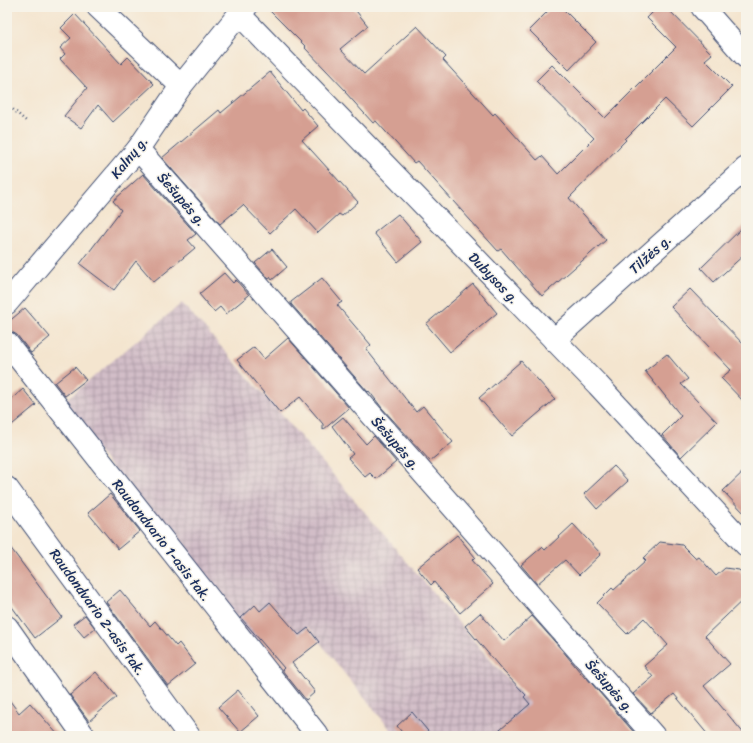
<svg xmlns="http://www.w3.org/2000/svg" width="753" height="743" font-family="Sriracha,sans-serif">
<defs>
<pattern id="industrial-grid" width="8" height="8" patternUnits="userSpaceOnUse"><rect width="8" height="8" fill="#d2bdc7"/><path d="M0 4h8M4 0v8" fill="none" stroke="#aa9aa5"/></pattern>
</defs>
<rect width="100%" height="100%" fill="#f7f3e8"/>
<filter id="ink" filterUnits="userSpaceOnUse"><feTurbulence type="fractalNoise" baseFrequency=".025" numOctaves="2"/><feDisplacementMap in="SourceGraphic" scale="8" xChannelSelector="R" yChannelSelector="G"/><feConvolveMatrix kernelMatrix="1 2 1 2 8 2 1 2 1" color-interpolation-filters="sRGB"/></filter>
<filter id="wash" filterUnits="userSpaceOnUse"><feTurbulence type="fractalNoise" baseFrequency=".012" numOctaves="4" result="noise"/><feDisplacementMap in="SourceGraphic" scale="16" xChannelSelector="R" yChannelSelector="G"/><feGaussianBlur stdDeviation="0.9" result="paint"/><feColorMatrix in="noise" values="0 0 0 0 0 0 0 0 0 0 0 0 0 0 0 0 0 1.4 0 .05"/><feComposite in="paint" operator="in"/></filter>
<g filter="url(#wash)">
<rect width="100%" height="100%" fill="#f4e5cf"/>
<!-- industrial -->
<polygon fill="url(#industrial-grid)" points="182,303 289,423 487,656 524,697 557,736 396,736 344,673 308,627 265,662 61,404"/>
<g id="blocks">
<!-- building -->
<g fill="#d59f92">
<polygon points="266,7 353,7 368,26 340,49 364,74 417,26 446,57 443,60 493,115 495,113 537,160 542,156 558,174 594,138 536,81 552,65 605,118 676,47 647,18 658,7 666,7 712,54 705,60 732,87 693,126 665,99 625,139 626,140 569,198 606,240 542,296 501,249 498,251 417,161 414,163 376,121 373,123 345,92 346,91 305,48 306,47"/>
<polygon points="552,7 561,7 596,42 569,70 529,30"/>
<polygon points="75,14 121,64 128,57 154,84 113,122 98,105 81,128 64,116 87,88 60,59 65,54 60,48 71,38 61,28"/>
<polygon points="270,72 301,110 303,108 318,126 302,140 358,202 342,216 339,214 318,233 296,209 270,233 243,205 220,224 162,158 219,110 221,113"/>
<polygon points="143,174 196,234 188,240 195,248 154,282 136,261 114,290 80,264 121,210 113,201"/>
<polygon points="398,214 422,242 398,262 374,233"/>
<polygon points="746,224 746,253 714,282 701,268"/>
<polygon points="272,249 287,267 272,280 270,277 269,279 255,263"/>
<polygon points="224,273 233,283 236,280 249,295 226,314 220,307 214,312 199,294"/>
<polygon points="322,278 342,302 337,305 371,345 366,349 416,412 423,406 453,442 430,461 382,408 369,391 368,392 291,304 291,302"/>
<polygon points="473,284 497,313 450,352 426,324"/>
<polygon points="690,289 746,347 746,404 721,378 731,370 671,307"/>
<polygon points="25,308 50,337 31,353 17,335 12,332 7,331 7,323"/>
<polygon points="288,338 349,408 323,430 323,424 300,397 280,413 237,360 254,347 264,359"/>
<polygon points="667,354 688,379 681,384 717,422 681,457 662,435 681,416 645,371"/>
<polygon points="521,361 555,399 512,436 479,398"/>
<polygon points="75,367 86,380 65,396 55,383"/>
<polygon points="23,389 36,405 7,429 7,403"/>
<polygon points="343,417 366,444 374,436 396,462 376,479 370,473 365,477 348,458 353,454 332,426"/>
<polygon points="614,466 628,481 597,509 584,494"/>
<polygon points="746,469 746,515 723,491"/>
<polygon points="110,494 140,531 118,549 88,513"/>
<polygon points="573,524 601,554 579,575 565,560 537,584 521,565 542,547 545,550"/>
<polygon points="457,535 475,557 472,560 493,584 460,613 434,582 431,585 417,568"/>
<polygon points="660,542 682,545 696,559 699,557 716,576 725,568 739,570 746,577 746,597 705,636 730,664 704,686 746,736 709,736 674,694 651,713 633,694 653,677 644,666 668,645 644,618 627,634 597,603 612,588 614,590 646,561 643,558"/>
<polygon points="7,543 62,617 35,638 7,600"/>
<polygon points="120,590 150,626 155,621 176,646 179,643 195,664 168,686 106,602"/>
<polygon points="270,602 299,635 308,628 319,642 292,663 315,692 306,700 282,670 284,668 241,618 255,605 260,611"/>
<polygon points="480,613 504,641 532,616 562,650 585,678 586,677 637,736 493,736 530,704 524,697 526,695 503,671 465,626"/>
<polygon points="85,615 95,628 84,637 73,624"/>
<polygon points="96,672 117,697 89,721 70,695"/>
<polygon points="238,690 259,716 240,732 218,707"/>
<polygon points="7,697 19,713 30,703 59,736 7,736"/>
<polygon points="412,712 432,736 405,736 397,726"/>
</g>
</g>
</g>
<g filter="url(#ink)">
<use href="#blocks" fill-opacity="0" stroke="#3c4a6f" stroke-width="1"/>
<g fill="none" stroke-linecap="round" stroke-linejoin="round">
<defs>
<g id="minor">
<polyline points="98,7 181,86"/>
<polyline points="702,7 746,57"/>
<polyline points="239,14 598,385 746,545"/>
<polyline points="138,149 654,736"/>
<polyline points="7,303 138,149 181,86 239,14 246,7"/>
<polyline points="554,340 746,168"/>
<polyline points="7,343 318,736"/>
<polyline points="7,488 189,736"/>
<polyline points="7,627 84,736"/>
</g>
</defs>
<!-- minor casing -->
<use href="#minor" stroke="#3c4a6f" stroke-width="24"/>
<!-- path -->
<polyline stroke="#3c4a6f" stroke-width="2.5" stroke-dasharray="1 3" stroke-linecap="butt" points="7,104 26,121"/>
<!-- minor -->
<use href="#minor" stroke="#fff" stroke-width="22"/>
</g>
</g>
<g text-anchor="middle" stroke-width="3" stroke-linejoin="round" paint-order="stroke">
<!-- street labels -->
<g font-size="14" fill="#1b2f5e" stroke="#f7f3e8">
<text transform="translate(129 157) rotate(-51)" y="5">Kalnų g.</text>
<text transform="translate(182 199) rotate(49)" y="5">Šešupės g.</text>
<text transform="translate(650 254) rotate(-42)" y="5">Tilžės g.</text>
<text transform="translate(494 278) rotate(46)" y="5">Dubysos g.</text>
<text transform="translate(396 443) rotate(49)" y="5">Šešupės g.</text>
<text transform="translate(162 540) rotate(52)" y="5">Raudondvario 1-asis tak.</text>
<text transform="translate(98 612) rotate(54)" y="5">Raudondvario 2-asis tak.</text>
<text transform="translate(610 686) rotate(49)" y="5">Šešupės g.</text>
</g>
</g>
<!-- margin -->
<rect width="753" height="743" fill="none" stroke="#f7f3e8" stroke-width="24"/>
</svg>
